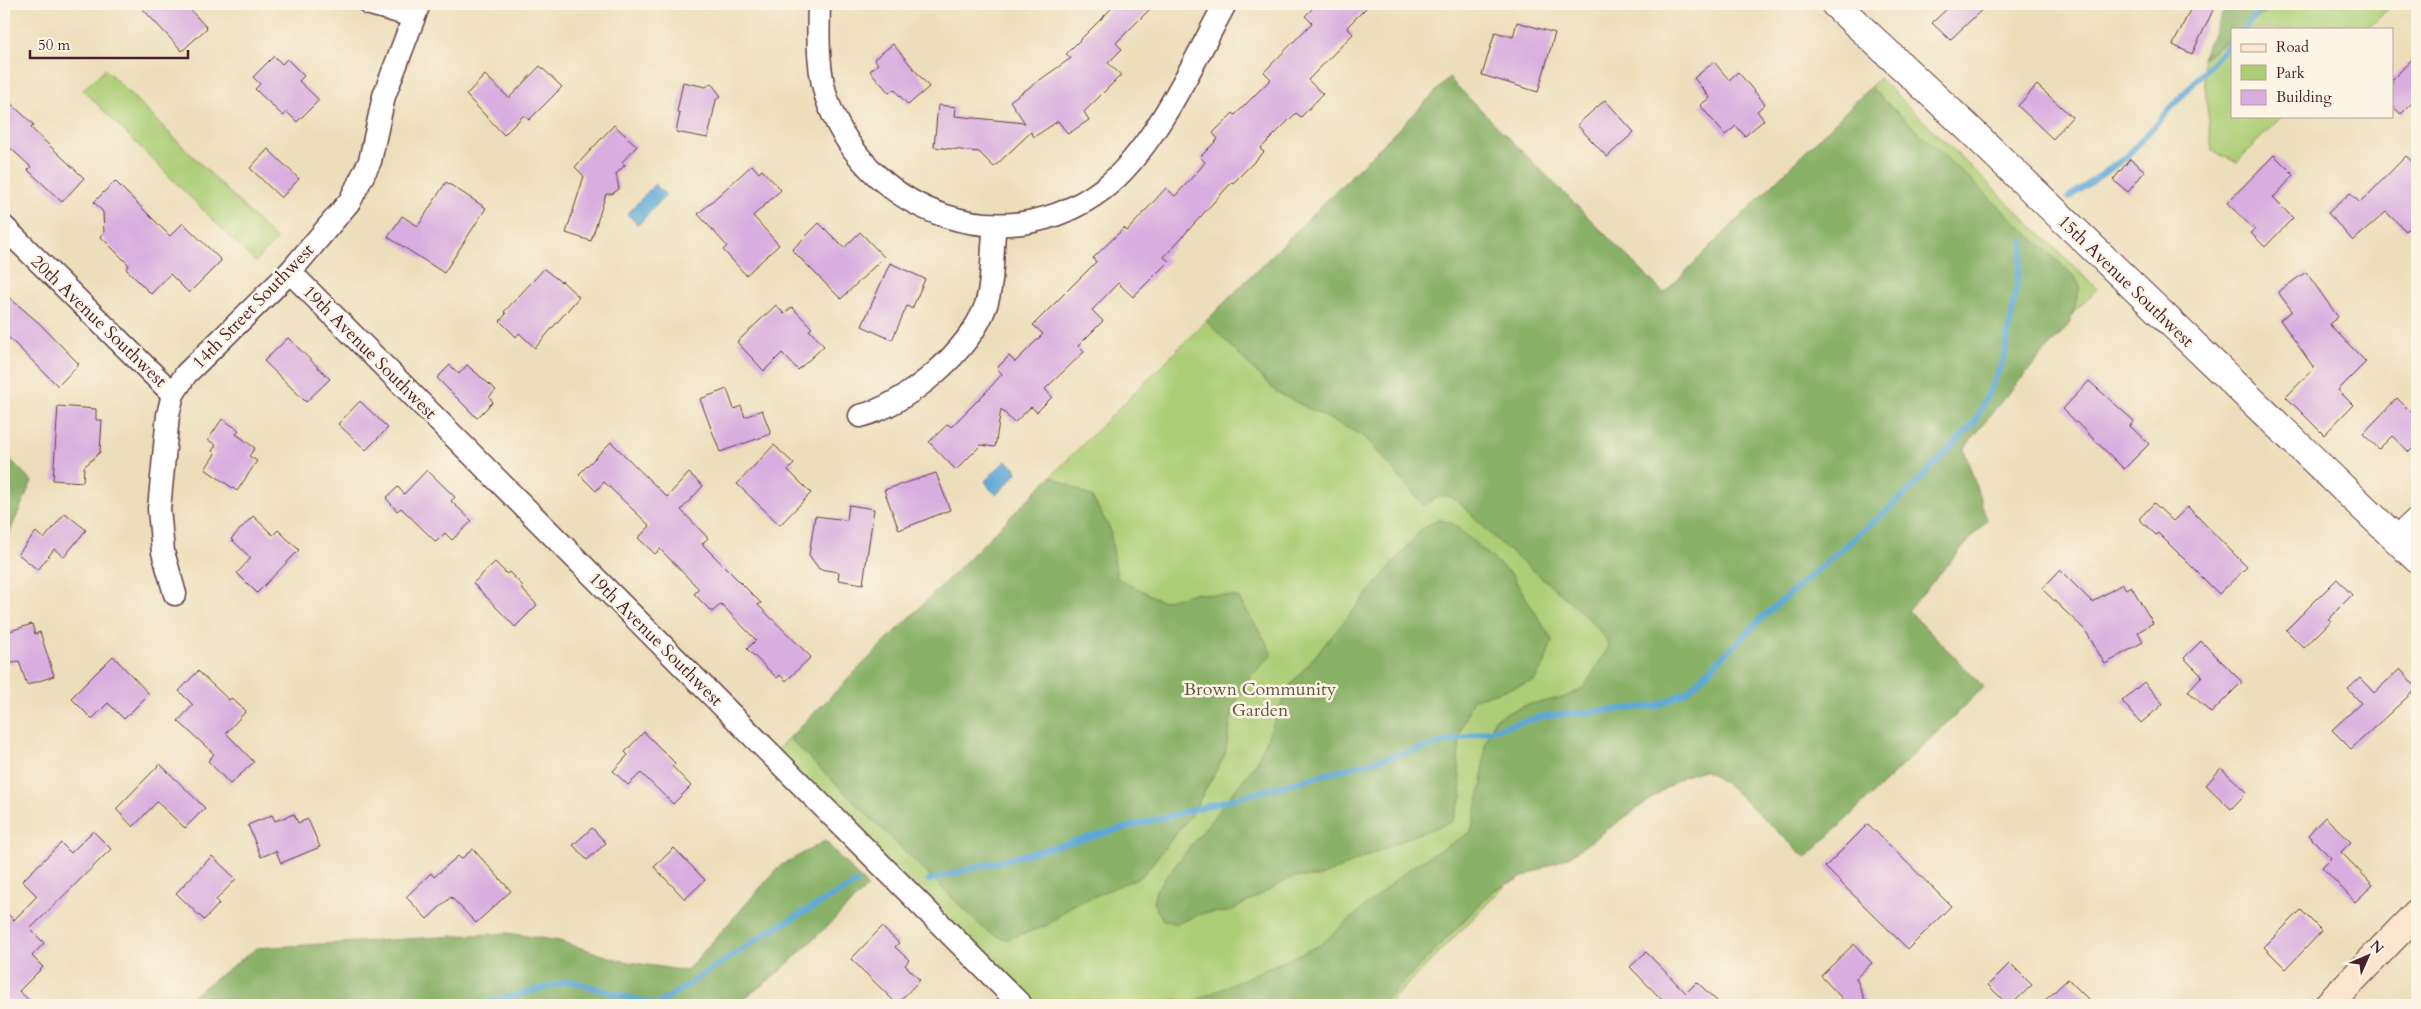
<svg xmlns="http://www.w3.org/2000/svg" width="2421" height="1009" font-family="Cardo,serif">
<rect width="100%" height="100%" fill="#fcf5e5"/>
<filter id="ink" filterUnits="userSpaceOnUse"><feTurbulence type="fractalNoise" baseFrequency=".02" numOctaves="2"/><feDisplacementMap in="SourceGraphic" scale="10" xChannelSelector="R" yChannelSelector="G"/><feConvolveMatrix kernelMatrix="1 2 1 2 8 2 1 2 1" color-interpolation-filters="sRGB"/></filter>
<filter id="wash" filterUnits="userSpaceOnUse"><feTurbulence type="fractalNoise" baseFrequency=".0096" numOctaves="4" result="noise"/><feDisplacementMap in="SourceGraphic" scale="20" xChannelSelector="R" yChannelSelector="G"/><feGaussianBlur stdDeviation="1.12" result="paint"/><feColorMatrix in="noise" values="0 0 0 0 0 0 0 0 0 0 0 0 0 0 0 0 0 1.4 0 .05"/><feComposite in="paint" operator="in"/></filter>
<g filter="url(#wash)">
<rect width="100%" height="100%" fill="#eddebb"/>
<!-- green -->
<g fill="#acce76" stroke="#7b7650">
<polygon points="2276,4 2393,4 2368,29 2243,29"/>
<polygon points="2232,37 2232,116 2282,116 2237,162 2212,151 2202,58"/>
<polygon points="105,69 277,240 255,262 83,90"/>
<polygon points="1449,78 1664,293 1879,78 2097,289 1387,1005 1021,1005 772,755"/>
</g>
<!-- forest -->
<g fill="#89b167" stroke="#6a6849">
<polygon points="2227,4 2276,4 2243,29 2232,29 2232,37 2202,58"/>
<path d="M1449 78 1664 293 1870 87 2075 277 2080 287 2070 323 1999 404 1964 449 1987 520 1908 610 1984 687 1806 858 1729 786 1704 770 1682 777 1570 856 1494 890 1381 1005H1160L1175 999 1190 1003 1320 945 1411 867 1471 832 1482 784 1485 745 1495 718 1526 705 1565 697 1578 691 1585 686 1609 646C1602 621 1519 562 1496 539 1487 531 1460 501 1451 497 1441 493 1432 500 1424 506L1365 437 1276 392 1206 321Z"/>
<polygon points="4,453 32,481 4,545"/>
<polygon points="1051,476 1092,497 1110,529 1117,578 1162,601 1195,593 1238,597 1266,642 1272,655 1249,678 1233,708 1225,755 1191,815 1142,876 1071,906 1048,925 1005,940 985,930 789,738"/>
<polygon points="1438,519 1452,523 1512,575 1552,640 1545,663 1534,681 1472,700 1461,730 1458,758 1462,797 1452,822 1412,836 1319,877 1293,877 1229,912 1203,913 1177,924 1163,920 1153,903 1156,890 1257,762 1289,687 1422,529"/>
<polygon points="825,841 868,887 777,974 735,1005 180,1005 257,948 507,933 559,941 622,961 686,971 780,866"/>
</g>
<!-- water -->
<g fill="#5fa8d6" stroke="#546480">
<polygon points="655,184 666,195 638,225 627,214"/>
<polygon points="1005,461 1015,467 1017,473 997,494 991,490 985,481"/>
</g>
<g fill="none" stroke-linecap="round" stroke-linejoin="round">
<!-- stream -->
<g stroke="#5fa8d6" stroke-width="6">
<polyline points="2243,29 2266,4"/>
<polyline points="2068,198 2125,158 2232,41"/>
<polyline points="929,880 1544,716 1657,706 1688,691 1764,616 1908,492 1975,422 2004,359 2024,241"/>
<polyline points="479,1005 570,981 655,1005"/>
<polyline points="657,1005 770,931 857,883"/>
</g>
</g>
<g id="blocks">
<!-- building -->
<g fill="#d8addf">
<polygon points="138,4 185,4 207,28 182,51"/>
<polygon points="1116,4 1155,4 1116,43 1122,49 1108,63 1121,75 1084,112 1089,120 1068,134 1058,121 1034,137 1031,132 994,167 979,152 934,147 938,105 956,107 955,116 1025,123 1010,101 1071,58 1066,54"/>
<polygon points="1317,4 1370,4 1347,27 1353,34 1308,80 1323,94 1301,117 1296,113 1260,149 1264,152 1233,183 1232,182 1164,257 1169,261 1133,297 1118,283 1092,310 1103,321 1078,346 1084,352 1045,389 1052,397 1037,412 1031,407 1014,423 1001,409 995,447 981,445 956,470 929,442 948,424 951,427 985,393 1002,374 997,368 1009,356 1015,362 1043,334 1033,325 1096,262 1093,258 1124,228 1127,231 1166,188 1175,196 1198,171 1205,162 1200,157 1218,139 1213,133 1233,113 1235,115 1271,79 1264,72 1312,23 1305,16"/>
<polygon points="1952,4 1988,4 1950,40 1932,23"/>
<polygon points="2193,4 2216,4 2192,54 2173,45"/>
<polygon points="1517,22 1555,33 1538,92 1482,75 1495,32 1513,37"/>
<polygon points="893,44 929,87 908,105 894,89 889,93 870,71 878,64 874,59"/>
<polygon points="2417,54 2417,98 2401,114 2392,106 2392,80"/>
<polygon points="274,56 282,64 287,59 304,76 299,81 319,100 297,122 287,112 283,116 255,89 260,84 253,77"/>
<polygon points="1714,62 1729,80 1738,72 1765,104 1757,111 1764,120 1745,136 1736,126 1725,135 1700,105 1710,98 1694,78"/>
<polygon points="540,66 562,87 529,120 524,115 504,135 466,95 485,75 509,98"/>
<polygon points="683,82 706,87 711,83 721,96 716,100 708,138 676,132 680,113 677,112"/>
<polygon points="2037,85 2072,117 2053,139 2018,106"/>
<polygon points="4,97 34,125 31,128 84,178 62,202 28,170 31,167 4,142"/>
<polygon points="1605,100 1634,132 1607,157 1577,125"/>
<polygon points="614,125 637,146 622,162 625,165 616,174 619,189 612,194 606,194 591,241 566,233 584,176 575,167"/>
<polygon points="268,149 299,179 281,198 250,168"/>
<polygon points="2274,155 2294,175 2273,198 2293,218 2265,247 2251,233 2255,230 2227,203"/>
<polygon points="2406,156 2417,166 2417,220 2406,231 2386,212 2353,241 2328,213 2350,193 2360,203"/>
<polygon points="2130,159 2145,171 2128,192 2113,180"/>
<polygon points="752,165 759,173 762,170 781,190 753,216 779,245 746,275 723,250 727,246 698,214"/>
<polygon points="115,181 170,236 183,223 220,259 221,261 189,293 170,274 151,294 126,269 129,265 100,236 104,233 103,212 94,202"/>
<polygon points="446,182 486,208 444,273 388,237 402,216 418,226"/>
<polygon points="819,223 844,248 860,232 884,257 841,299 792,250"/>
<polygon points="890,263 925,279 912,309 907,306 892,340 862,326"/>
<polygon points="544,269 561,282 562,281 579,297 535,348 519,333 516,337 500,321 506,314 504,312"/>
<polygon points="2306,272 2338,317 2329,324 2366,362 2338,390 2353,405 2324,435 2286,397 2314,368 2280,320 2292,311 2278,292"/>
<polygon points="4,293 39,323 79,364 58,386 4,333"/>
<polygon points="776,305 784,314 792,307 812,328 809,330 824,346 798,370 782,353 764,371 737,342"/>
<polygon points="288,338 330,379 306,402 264,361"/>
<polygon points="450,365 459,374 467,365 496,390 489,397 493,402 477,418 437,378"/>
<polygon points="2089,381 2134,421 2130,426 2149,444 2124,469 2063,409"/>
<polygon points="727,389 734,409 741,406 745,417 762,410 771,434 720,452 700,399"/>
<polygon points="2397,398 2417,418 2417,444 2409,452 2392,436 2379,449 2363,434"/>
<polygon points="360,401 388,428 366,450 338,424"/>
<polygon points="58,406 96,409 96,420 102,420 100,452 84,467 83,482 53,480"/>
<polygon points="222,419 239,430 236,434 255,448 249,456 257,461 237,491 205,469 215,454 212,451 216,445 208,440"/>
<polygon points="611,442 667,497 689,473 703,486 681,510 708,538 702,544 761,603 758,605 811,657 786,681 780,675 777,678 747,649 756,640 721,604 712,612 694,594 699,589 660,549 655,554 638,538 650,526 604,482 596,491 579,474"/>
<polygon points="774,445 794,464 788,470 811,493 780,525 737,484"/>
<polygon points="427,470 455,497 451,501 472,521 452,540 445,533 436,542 401,508 397,511 386,498 398,487 404,494"/>
<polygon points="936,473 950,510 899,530 884,490"/>
<polygon points="2154,503 2173,521 2188,507 2247,567 2219,594 2158,533 2156,535 2139,519"/>
<polygon points="849,505 874,509 863,584 838,580 839,572 819,569 809,555 815,516 847,520"/>
<polygon points="65,513 86,530 64,557 54,549 38,570 18,554 36,532 44,539"/>
<polygon points="253,516 273,535 278,530 299,550 257,593 237,573 251,558 231,539"/>
<polygon points="495,562 507,574 509,572 523,586 521,588 537,605 515,627 473,583"/>
<polygon points="2060,570 2092,602 2122,584 2126,589 2131,586 2153,623 2138,632 2143,642 2105,664 2085,630 2042,589"/>
<polygon points="2337,579 2352,595 2328,619 2331,621 2304,648 2286,630"/>
<polygon points="32,624 35,634 40,632 54,676 27,685 19,661 10,664 4,646 4,633"/>
<polygon points="2201,641 2242,682 2211,713 2188,691 2202,676 2184,658"/>
<polygon points="113,656 149,694 124,719 108,703 92,719 71,698"/>
<polygon points="2400,669 2417,688 2351,749 2332,730 2361,703 2348,689 2360,678 2374,693"/>
<polygon points="198,671 229,700 231,698 246,711 226,733 254,762 230,784 208,761 214,754 178,721 193,705 179,691"/>
<polygon points="2144,682 2163,704 2141,723 2122,701"/>
<polygon points="644,732 675,763 672,766 691,786 673,804 641,773 628,785 613,771 628,755 625,752"/>
<polygon points="160,764 205,808 185,828 157,802 133,827 116,809"/>
<polygon points="2221,768 2247,792 2231,809 2206,785"/>
<polygon points="294,814 298,823 308,819 320,847 281,863 276,851 261,857 248,825 272,815 275,821"/>
<polygon points="2325,817 2351,842 2341,852 2373,885 2355,902 2322,867 2331,858 2308,835"/>
<polygon points="1868,824 1951,906 1908,949 1825,867"/>
<polygon points="592,828 606,843 587,860 573,845"/>
<polygon points="93,831 111,849 30,929 44,943 32,956 43,967 19,991 34,1005 4,1005 4,910 14,920 37,896 22,881 61,843 71,853"/>
<polygon points="674,848 705,880 685,899 654,867"/>
<polygon points="473,849 511,891 476,923 451,897 427,919 406,897 431,873 434,877 458,856 461,859"/>
<polygon points="212,856 236,879 216,900 219,904 204,920 176,893"/>
<polygon points="2301,910 2322,931 2286,969 2264,947"/>
<polygon points="882,927 899,943 895,947 909,960 905,965 920,980 897,1004 851,959"/>
<polygon points="1854,944 1872,963 1856,978 1867,1005 1848,1005 1821,976"/>
<polygon points="1646,952 1686,993 1697,982 1721,1005 1667,1005 1630,967"/>
<polygon points="2010,963 2032,985 2011,1005 2008,1005 1988,985"/>
<polygon points="2068,979 2094,1005 2040,1005"/>
</g>
</g>
</g>
<g filter="url(#ink)">
<use href="#blocks" fill-opacity="0" stroke="#623c41" stroke-width="1"/>
<g fill="none" stroke-linecap="round" stroke-linejoin="round">
<defs>
<g id="minor">
<polyline points="370,4 413,16"/>
<path d="M819 4C818 36 817 74 829 105 872 215 1005 263 1103 189 1154 150 1194 61 1225 4"/>
<polyline points="4,227 173,394"/>
<polyline points="290,272 1021,1005"/>
<path d="M860 416C906 405 970 351 986 305 994 281 991 252 995 226"/>
<polyline points="175,594 163,552 159,509 168,415 173,394 186,374 290,272 350,201 370,161 384,96 419,4"/>
</g>
<g id="tertiary">
<polyline points="1835,4 1965,125 2417,559"/>
<polyline points="2398,540 2417,522"/>
</g>
<polyline id="secondary" points="2328,1005 2417,913"/>
</defs>
<!-- minor casing -->
<use href="#minor" stroke="#623c41" stroke-width="25"/>
<!-- tertiary casing -->
<use href="#tertiary" stroke="#623c41" stroke-width="30"/>
<!-- secondary casing -->
<use href="#secondary" stroke="#623c41" stroke-width="30"/>
<!-- minor -->
<use href="#minor" stroke="#fff" stroke-width="22"/>
<!-- tertiary -->
<use href="#tertiary" stroke="#fff" stroke-width="28"/>
<!-- secondary -->
<use href="#secondary" stroke="#fce5cf" stroke-width="28"/>
</g>
</g>
<g text-anchor="middle" stroke-width="5" stroke-linejoin="round" paint-order="stroke">
<!-- street labels -->
<g font-size="18" fill="#4a1f2b" stroke="#fcf5e5">
<text transform="translate(2126 281) rotate(44)" y="6">15th Avenue Southwest</text>
<text transform="translate(253 306) rotate(-46)" y="6">14th Street Southwest</text>
<text transform="translate(99 321) rotate(44)" y="6">20th Avenue Southwest</text>
<text transform="translate(370 352) rotate(45)" y="6">19th Avenue Southwest</text>
<text transform="translate(656 639) rotate(45)" y="6">19th Avenue Southwest</text>
</g>
<!-- park labels -->
<g font-size="18" fill="#675442" stroke="#fcf5e5">
<text x="1260" y="695">Brown Community<tspan x="1260" dy="21">Garden</tspan></text>
</g>
</g>
<!-- margin -->
<rect width="2421" height="1009" fill="none" stroke="#fcf5e5" stroke-width="20"/>
<!-- legend -->
<rect x="2231" y="28" width="162" height="90" fill="#fcf5e5" stroke="#b59f9b"/>
<rect x="2241" y="44" width="25" height="8" fill="#fce5cf" stroke="#b59f9b"/>
<text x="2276" y="52" font-size="15" fill="#4a1f2b">Road</text>
<rect x="2241" y="65" width="25" height="15" fill="#acce76" stroke="#b59f9b"/>
<text x="2276" y="78" font-size="15" fill="#4a1f2b">Park</text>
<rect x="2241" y="90" width="25" height="15" fill="#d8addf" stroke="#b59f9b"/>
<text x="2276" y="102" font-size="15" fill="#4a1f2b">Building</text>
<!-- north arrow -->
<g transform="translate(2368 956) rotate(45)" stroke="#fcf5e5" stroke-width="4" paint-order="stroke">
<path d="M0-4L9 19L0 12L-9 19Z" fill="#4a1f2b"/>
<text y="-8" font-size="14" font-weight="bold" text-anchor="middle" fill="#4a1f2b">N</text>
</g>
<!-- scale -->
<path d="M30 50v8h158v-8" fill="none" stroke="#4a1f2b" stroke-width="2.5"/>
<text x="38" y="50" font-size="15" fill="#4a1f2b" stroke="#fcf5e5" stroke-width="4" paint-order="stroke">50 m</text>
</svg>
